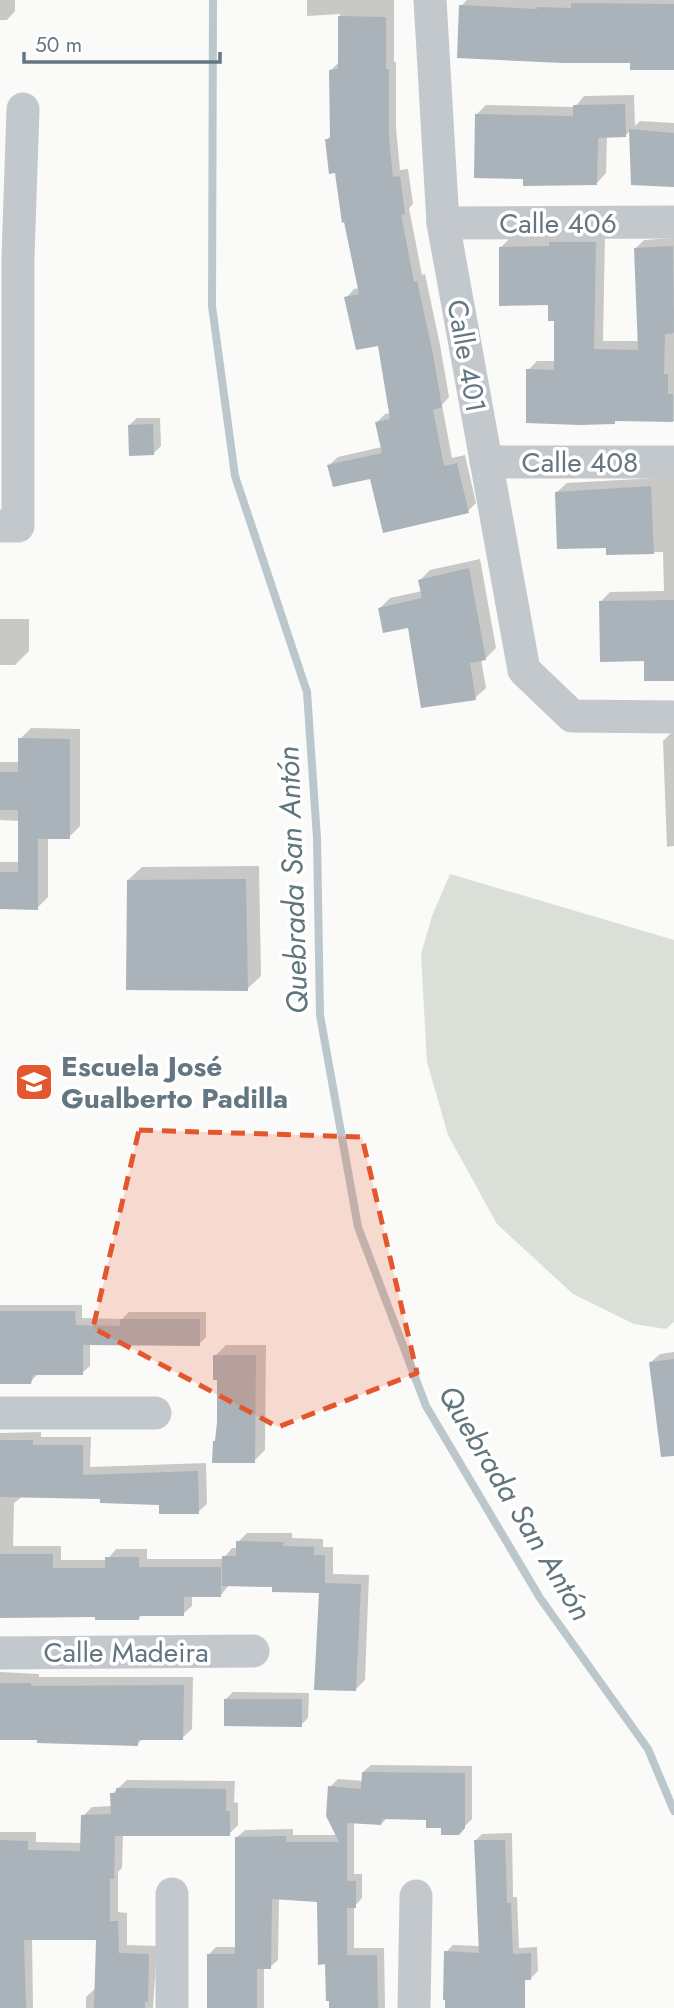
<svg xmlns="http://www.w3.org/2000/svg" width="674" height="2008" font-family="Jost,sans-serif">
<rect width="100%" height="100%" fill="#fafaf8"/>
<!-- green -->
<polygon fill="#dadfd7" points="450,874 674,940 674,1322 666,1329 634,1324 573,1294 497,1224 448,1135 427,1062 421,954 432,916"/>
<!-- shadow -->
<g fill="#0003">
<polygon points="0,0 15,0 15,11 7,20 0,20"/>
<polygon points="307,0 394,0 394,62 396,62 396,128 400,170 408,169 413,204 409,208 422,275 425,274 440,345 449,397 442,405 452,458 465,455 476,503 468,511 372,476 329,465 338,457 382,447 377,422 385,414 391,413 379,344 346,298 354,289 360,288 337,171 327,140 331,135 331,70 340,61 340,14 307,16"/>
<polygon points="467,0 674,0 674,68 632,61 461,6"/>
<polygon points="634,95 635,126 640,121 674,123 674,185 631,130 625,136 607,136 606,173 597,183 525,177 476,115 486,105 575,107 584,96"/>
<polygon points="605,233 603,341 639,341 635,249 644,240 674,238 674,421 617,419 614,422 528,370 537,361 555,361 556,319 550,304 501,247 510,238"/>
<polygon points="137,418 160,418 161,446 154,453 129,425"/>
<polygon points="674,477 674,680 646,660 600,602 610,592 664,591 663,552 608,553 608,546 557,492 567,483"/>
<polygon points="480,559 496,648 485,659 481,659 486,688 475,698 410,626 380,608 390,598 422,591 420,580 430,570"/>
<polygon points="0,619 29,619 29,651 15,665 0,665"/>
<polygon points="31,728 80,729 80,826 69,837 48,837 48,897 37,908 0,908 0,862 20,862 20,821 0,820 0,762 20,762 20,739"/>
<polygon points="674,730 674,846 667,847 663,741"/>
<polygon points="259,866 261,976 247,989 128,880 142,867"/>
<polygon points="0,1305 82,1305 82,1318 122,1319 129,1312 206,1312 206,1337 199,1344 90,1344 90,1366 82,1373 38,1374 30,1382 0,1382"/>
<polygon points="226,1345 266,1345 265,1450 254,1461 215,1441 217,1439 219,1378 215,1356"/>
<polygon points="674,1352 674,1453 650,1363 660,1354"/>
<polygon points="41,1432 41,1437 91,1437 90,1467 206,1463 207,1504 198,1512 160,1503 102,1498 23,1496 14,1503 13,1546 61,1546 61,1560 107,1560 116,1549 147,1549 147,1559 223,1559 232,1548 238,1548 238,1542 247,1533 292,1533 292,1538 323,1539 323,1547 333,1547 333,1574 369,1575 365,1680 356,1689 320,1591 274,1585 229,1585 221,1595 192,1595 192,1606 183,1614 142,1615 138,1619 96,1616 0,1616 0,1433"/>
<polygon points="0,1672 39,1674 39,1677 193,1677 192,1729 182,1738 143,1738 137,1745 0,1738"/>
<polygon points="233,1692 309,1693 308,1718 301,1725 226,1699"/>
<polygon points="371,1765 472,1766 472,1819 458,1833 428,1819 387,1818 381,1824 354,1822 354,1874 362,1874 362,1898 354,1907 354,1948 384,1948 385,2008 331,2008 319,1900 279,1898 278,1960 270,1967 264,1967 264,2008 209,2008 209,1954 216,1947 237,1947 237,1837 245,1830 293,1829 293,1835 337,1835 330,1787 338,1779 363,1781 363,1772"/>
<polygon points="127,1780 235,1781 234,1802 238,1803 238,1825 229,1834 123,1834 122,1868 118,1872 118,1912 127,1913 127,1945 157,1946 153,2008 86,2008 86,1997 96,1988 97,1939 32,1938 33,2008 0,2008 0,1832 36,1832 36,1842 82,1843 83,1816 92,1807 112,1806 112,1794"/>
<polygon points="512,1833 513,1897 517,1897 519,1948 537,1947 538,1971 530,1979 512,1979 501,2008 445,2008 446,1952 453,1945 480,1946 475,1841 482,1834"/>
</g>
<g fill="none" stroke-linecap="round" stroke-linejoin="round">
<!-- stream -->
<polyline stroke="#bbc7cb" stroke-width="8" points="213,0 212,306 235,476 307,692 317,838 320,1015 358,1227 426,1406 540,1598 648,1749 674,1811"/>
</g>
<!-- building -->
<g fill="#aab3b9">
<polygon points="571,3 674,4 674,70 630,70 630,63 563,63 457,58 459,5 537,9 537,7 571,8"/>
<polygon points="338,16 386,17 386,69 389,69 389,138 393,177 400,176 405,214 401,215 414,282 417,281 433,354 442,407 433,410 444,466 457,463 469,513 383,533 370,479 333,487 327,465 382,453 375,422 390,419 378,346 356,350 344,297 359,294 344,222 342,223 335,173 329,174 325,139 330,139 329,70 338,69"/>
<polygon points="625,104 626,137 598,138 597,185 523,186 523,179 474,178 475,114 573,116 573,105"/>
<polygon points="629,129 674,133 674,187 631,185"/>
<polygon points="549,242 596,242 594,349 638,350 634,248 673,246 674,333 665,334 664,374 668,374 668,394 673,394 673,422 615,421 615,424 580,425 526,423 526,369 554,370 554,321 548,321 548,305 499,306 499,247 549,246"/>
<polygon points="153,424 154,455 129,456 128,425"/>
<polygon points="651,486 654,554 606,555 606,548 557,549 555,492"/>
<polygon points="469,568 486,660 470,663 476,700 421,708 408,628 383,633 378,608 422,598 418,580"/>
<polygon points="674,600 674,681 644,681 644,661 600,662 599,601"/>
<polygon points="18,738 70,739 70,839 38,839 38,910 0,909 0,872 18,872 18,810 0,810 0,772 18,772"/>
<polygon points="246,879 248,991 126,990 127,880"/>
<polygon points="0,1311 75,1311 76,1325 120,1326 120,1319 200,1319 200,1346 83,1345 83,1375 33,1375 31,1384 0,1384"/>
<polygon points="213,1355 256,1355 255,1463 212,1463 213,1441 215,1441 217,1422 217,1380 213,1380"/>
<polygon points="674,1359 674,1456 661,1457 649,1362"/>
<polygon points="0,1440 33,1440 33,1445 83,1445 83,1475 198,1471 199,1514 159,1514 159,1505 100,1503 100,1499 0,1497"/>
<polygon points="236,1541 284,1542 283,1546 314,1547 314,1555 325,1555 325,1583 361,1584 356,1691 314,1690 319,1593 272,1592 272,1587 222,1586 222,1556 236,1556"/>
<polygon points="0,1554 53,1554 53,1568 105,1568 105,1557 139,1557 139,1567 221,1567 221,1597 184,1597 184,1616 139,1616 139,1620 95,1620 95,1617 0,1618"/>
<polygon points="0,1683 31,1683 31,1686 184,1685 183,1740 138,1740 138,1746 37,1743 37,1740 0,1740"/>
<polygon points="224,1699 302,1699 302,1727 224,1726"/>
<polygon points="362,1772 465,1773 465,1828 459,1835 441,1835 441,1828 426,1828 426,1820 382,1819 381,1825 347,1823 347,1881 356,1881 356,1908 347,1908 347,1955 377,1955 378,2008 329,2008 329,2001 326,2001 325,1964 318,1965 317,1902 272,1899 271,1969 257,1969 257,2008 207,2008 207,1954 235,1954 235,1837 286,1836 286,1842 339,1842 326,1816 328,1786 361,1789"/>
<polygon points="116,1788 226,1789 226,1811 230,1811 230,1836 115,1836 114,1879 110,1879 110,1921 118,1921 119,1953 149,1954 148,2002 145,2002 145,2008 94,2008 96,1940 24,1940 26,2008 0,2008 0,1840 28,1841 28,1850 80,1851 81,1815 111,1814 110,1793 116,1793"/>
<polygon points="474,1840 505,1840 507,1903 511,1903 513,1954 531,1953 531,1980 525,1980 525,2008 445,2008 445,2000 443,2000 444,1951 479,1953"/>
</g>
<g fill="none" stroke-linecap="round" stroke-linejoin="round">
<!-- minor -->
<g stroke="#c3c8cc" stroke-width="33">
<polyline points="430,0 443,223 524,670 572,716 674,717"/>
<polyline points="443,223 674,222"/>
<polyline points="486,462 674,462"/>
<polyline points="0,526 18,526 18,258 23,109"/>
<polyline points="0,1413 155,1413"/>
<polyline points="0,1653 253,1651"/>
<polyline points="172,2008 172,1894"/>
<polyline points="414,2008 416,1896"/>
</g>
</g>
<!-- marked area -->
<path fill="#e4572e" fill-opacity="0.2" stroke="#e4572e" stroke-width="5" stroke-dasharray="14 9" stroke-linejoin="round" d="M139 1130 362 1137 417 1373 278 1427 93 1328Z"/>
<!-- icons -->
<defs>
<symbol id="school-square" viewBox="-11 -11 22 22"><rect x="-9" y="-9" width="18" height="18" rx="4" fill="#e4572e" stroke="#fff"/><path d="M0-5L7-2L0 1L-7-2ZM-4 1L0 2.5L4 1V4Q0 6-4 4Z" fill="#fff"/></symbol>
</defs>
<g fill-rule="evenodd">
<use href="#school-square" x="12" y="1060" width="44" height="44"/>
</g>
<g text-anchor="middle" stroke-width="7" stroke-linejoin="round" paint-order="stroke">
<!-- street labels -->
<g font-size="28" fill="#657683" stroke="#fff">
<text x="558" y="233">Calle 406</text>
<text transform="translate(467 356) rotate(80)" y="10">Calle 401</text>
<text x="580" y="472">Calle 408</text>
<text x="126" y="1662">Calle Madeira</text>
</g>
<!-- poi labels -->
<g font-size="28" font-weight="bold" fill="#657683" stroke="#fff" text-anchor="start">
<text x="61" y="1076">Escuela José<tspan x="61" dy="32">Gualberto Padilla</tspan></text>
</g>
<!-- water labels -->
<g font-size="30" font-style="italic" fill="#60757c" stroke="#fff">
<text transform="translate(293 880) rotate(-92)" y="10">Quebrada San Antón</text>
<text transform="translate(515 1503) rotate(59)" y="10">Quebrada San Antón</text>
</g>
</g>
<!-- scale -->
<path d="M24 52v10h196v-10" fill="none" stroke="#657683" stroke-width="3.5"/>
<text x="35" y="52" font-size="21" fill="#657683" stroke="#ffffff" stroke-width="5" paint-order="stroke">50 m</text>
</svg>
